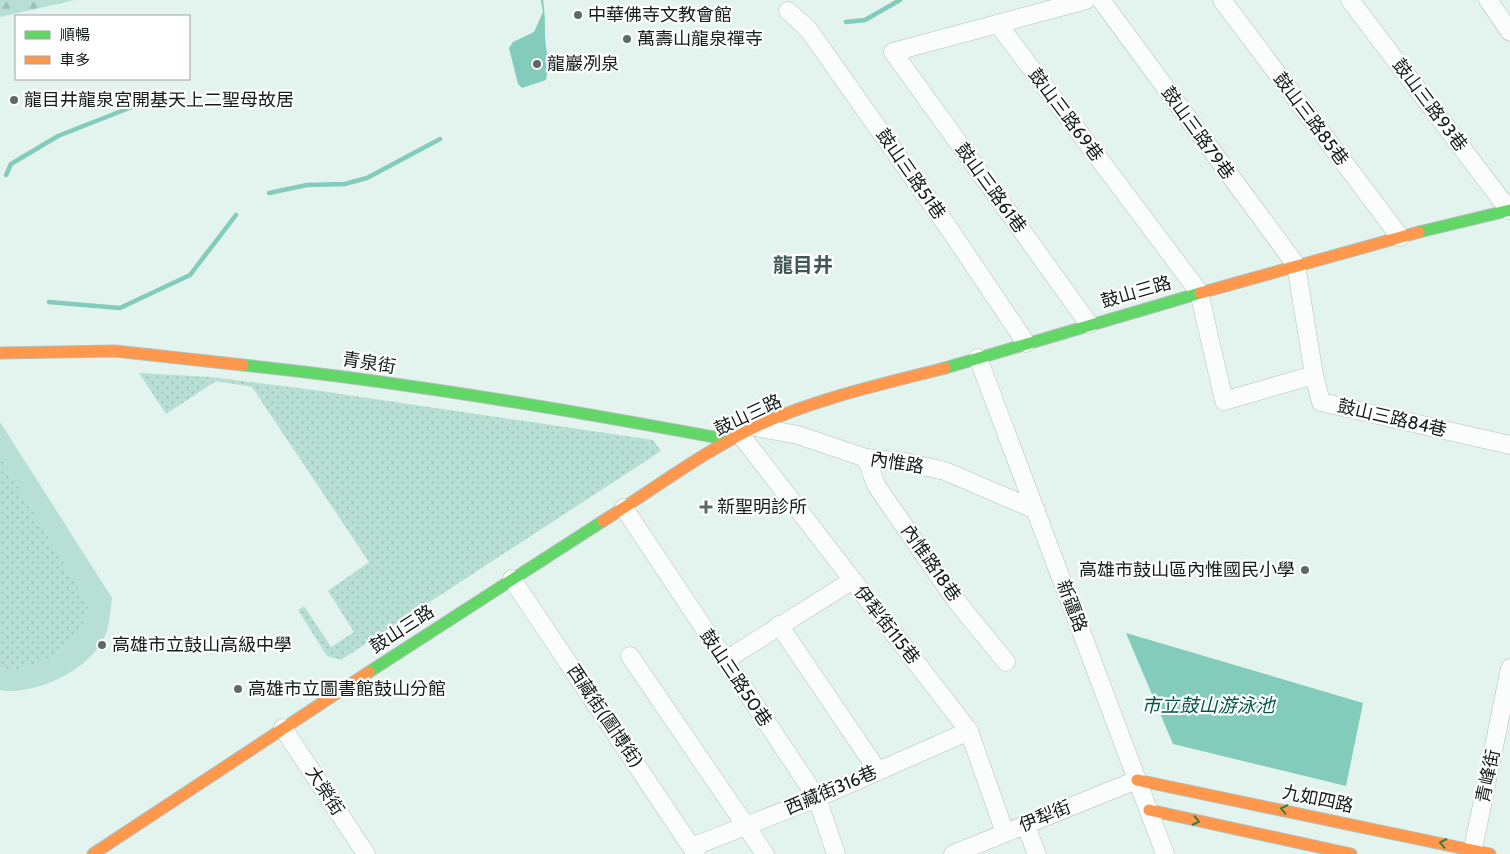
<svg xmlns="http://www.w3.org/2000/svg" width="1510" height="854" font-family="Cabin,'Noto Sans TC',sans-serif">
<defs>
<pattern id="green-dots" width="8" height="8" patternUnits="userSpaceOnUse" patternTransform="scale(1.25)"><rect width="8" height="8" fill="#b7dfd3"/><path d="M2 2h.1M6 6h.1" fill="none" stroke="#9cbfb5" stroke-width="1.8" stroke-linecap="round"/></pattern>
<pattern id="forest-firs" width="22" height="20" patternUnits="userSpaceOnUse" patternTransform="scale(1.25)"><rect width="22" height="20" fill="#b7dfd3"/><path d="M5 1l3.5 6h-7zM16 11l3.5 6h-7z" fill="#9cbfb5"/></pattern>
</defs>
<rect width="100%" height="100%" fill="#e3f4ee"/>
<!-- green -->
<g fill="url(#green-dots)">
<polygon points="139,373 211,377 314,390 653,440 661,451 341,660 327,656 298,610 304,606 331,647 354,632 328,591 369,562 252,387 216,381 166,414"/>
<polygon points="0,455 89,606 83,627 66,648 54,657 16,671 0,668"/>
</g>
<!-- forest -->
<polygon fill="url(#forest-firs)" points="0,0 75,0 0,17"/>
<!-- pitch -->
<path fill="#b7dfd3" d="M0 422 112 598C110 612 110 628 103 640 87 671 34 696 0 690V668L16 671 54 657 66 648 83 627 89 606 0 455Z"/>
<!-- water -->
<g fill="#83cbba">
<path d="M541 0H543C545 13 545 24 545 36 546 56 551 58 546 80L522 88 518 84 509 48 513 42 534 32 543 12Z"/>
<polygon points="1126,633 1363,703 1346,786 1173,744"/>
</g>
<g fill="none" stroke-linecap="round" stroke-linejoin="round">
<!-- stream -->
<g stroke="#83cbba" stroke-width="4.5">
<polyline points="846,22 865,20 900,0"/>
<polyline points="6,175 11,164 58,136 147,101"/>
<polyline points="269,193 307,185 345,184 367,178 440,139"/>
<polyline points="49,302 120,308 190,275 236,215"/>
</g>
<defs>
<g id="street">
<polyline points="1086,0 893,52 1089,324"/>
<polyline points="1101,0 1296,265 1314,375 1321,402 1510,445"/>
<polyline points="1222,0 1400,237"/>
<polyline points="1350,0 1509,210"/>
<polyline points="1488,0 1510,32"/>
<polyline points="788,11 808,29 952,233 1026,343"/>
<polyline points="998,24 1199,292 1224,401 1314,375"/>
<polyline points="978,358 1165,854"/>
<polyline points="755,427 798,435 866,458 905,462 945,471 1036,510"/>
<polyline points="740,434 969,731 1005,833"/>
<polyline points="866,458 876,485 954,598 1006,662"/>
<polyline points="624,508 817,798 836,854"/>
<polyline points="512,579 696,854"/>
<polyline points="779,625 878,771"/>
<polyline points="630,656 765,854"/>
<polyline points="724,661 853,580"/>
<polyline points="283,728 366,854"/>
<polyline points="1025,824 1037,854"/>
<polyline points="692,847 817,798 969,731"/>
<polyline points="953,854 1137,780"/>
<polyline points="1472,854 1510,668"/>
</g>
<g id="fast">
<polyline points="1419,232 1510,210"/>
<path d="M243 365C406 382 568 410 730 440"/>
<polyline points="945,368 1200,293"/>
<polyline points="369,672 603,521"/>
</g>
<g id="slow">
<polyline points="1200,293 1419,232"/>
<polyline points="0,353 115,351 243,365"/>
<path d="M603 521C654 489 704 451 759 425 818 398 883 384 945 368"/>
<polyline points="1137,780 1490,854"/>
<polyline points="1149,810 1351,854"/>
<polyline points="93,854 369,672"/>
</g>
</defs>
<!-- street casing -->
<use href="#street" stroke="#b2bfba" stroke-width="19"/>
<!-- fast casing -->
<use href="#fast" stroke="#b2bfba" stroke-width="13"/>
<!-- slow casing -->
<use href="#slow" stroke="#b2bfba" stroke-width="13"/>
<!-- street -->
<use href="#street" stroke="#fbfdfc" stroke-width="18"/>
<!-- fast -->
<use href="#fast" stroke="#63d668" stroke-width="11"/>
<!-- slow -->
<use href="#slow" stroke="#ff974d" stroke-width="11"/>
</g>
<!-- one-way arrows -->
<defs><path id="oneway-chevron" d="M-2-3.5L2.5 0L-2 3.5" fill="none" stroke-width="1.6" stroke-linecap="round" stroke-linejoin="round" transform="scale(1.25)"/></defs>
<g stroke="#3b7a42">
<use href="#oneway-chevron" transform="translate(1284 809) rotate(-168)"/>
<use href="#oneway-chevron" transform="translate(1196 821) rotate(12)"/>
<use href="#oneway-chevron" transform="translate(1443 843) rotate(-168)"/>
</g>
<!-- markers -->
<g fill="#5c6965" stroke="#fff" stroke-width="2">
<circle cx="578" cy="15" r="5"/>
<circle cx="627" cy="39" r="5"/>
<circle cx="537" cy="64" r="5"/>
<circle cx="14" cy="100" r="5"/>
<path d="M703.5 499.5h5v5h5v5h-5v5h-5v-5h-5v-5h5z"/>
<circle cx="1305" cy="570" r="5"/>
<circle cx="102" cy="645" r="5"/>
<circle cx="238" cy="689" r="5"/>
</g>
<g text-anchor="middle" stroke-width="4.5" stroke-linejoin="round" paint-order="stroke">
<!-- poi labels -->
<g font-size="18" fill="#131e1b" stroke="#fff" text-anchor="start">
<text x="588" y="21">中華佛寺文教會館</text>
<text x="637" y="45">萬壽山龍泉禪寺</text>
<text x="547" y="70">龍巖冽泉</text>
<text x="24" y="106">龍目井龍泉宮開基天上二聖母故居</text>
<text x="717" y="513">新聖明診所</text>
<text x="1295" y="576" text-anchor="end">高雄市鼓山區內惟國民小學</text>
<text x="112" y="651">高雄市立鼓山高級中學</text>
<text x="248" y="695">高雄市立圖書館鼓山分館</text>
</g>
<!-- street labels -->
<g font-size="18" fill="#131e1b" stroke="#fff">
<text transform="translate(1430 105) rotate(53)" y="6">鼓山三路93巷</text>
<text transform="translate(1066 115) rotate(53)" y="6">鼓山三路69巷</text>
<text transform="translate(1311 119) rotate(53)" y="6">鼓山三路85巷</text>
<text transform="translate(1198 133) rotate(54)" y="6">鼓山三路79巷</text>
<text transform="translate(911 174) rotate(55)" y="6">鼓山三路51巷</text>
<text transform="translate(991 188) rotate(54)" y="6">鼓山三路61巷</text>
<text transform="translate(1136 292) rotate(-16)" y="6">鼓山三路</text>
<text transform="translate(369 363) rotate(9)" y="6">青泉街</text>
<text transform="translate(748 415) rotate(-25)" y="6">鼓山三路</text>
<text transform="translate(1392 418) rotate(13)" y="6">鼓山三路84巷</text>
<text transform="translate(897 463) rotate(9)" y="6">內惟路</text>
<text transform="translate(931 563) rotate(55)" y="6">內惟路18巷</text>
<text transform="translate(1072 606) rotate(69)" y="6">新疆路</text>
<text transform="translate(887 625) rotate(52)" y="6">伊犁街115巷</text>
<text transform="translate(402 629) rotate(-33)" y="6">鼓山三路</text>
<text transform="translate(736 678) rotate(56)" y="6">鼓山三路50巷</text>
<text transform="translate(605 716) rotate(56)" y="6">西藏街(圖博街)</text>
<text transform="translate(1488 776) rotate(-78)" y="6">青峰街</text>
<text transform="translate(831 790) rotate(-23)" y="6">西藏街316巷</text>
<text transform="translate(325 791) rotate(57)" y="6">大榮街</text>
<text transform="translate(1318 799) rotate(12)" y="6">九如四路</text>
<text transform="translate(1045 816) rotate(-22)" y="6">伊犁街</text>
</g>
<!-- water labels -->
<g font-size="19" font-style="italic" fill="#025848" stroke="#fff">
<text x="1208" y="712">市立鼓山游泳池</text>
</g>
<!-- quarter labels -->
<g font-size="20" font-weight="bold" fill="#405a53" stroke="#fff">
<text x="803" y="272">龍目井</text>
</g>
</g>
<!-- legend -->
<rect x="15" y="15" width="175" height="65" fill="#ffffff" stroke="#a1a5a4"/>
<rect x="25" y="31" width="25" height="8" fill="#63d668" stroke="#a1a5a4"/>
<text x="60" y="40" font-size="15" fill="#131e1b">順暢</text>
<rect x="25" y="56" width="25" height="8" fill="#ff974d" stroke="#a1a5a4"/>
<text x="60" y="65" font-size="15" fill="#131e1b">車多</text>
</svg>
